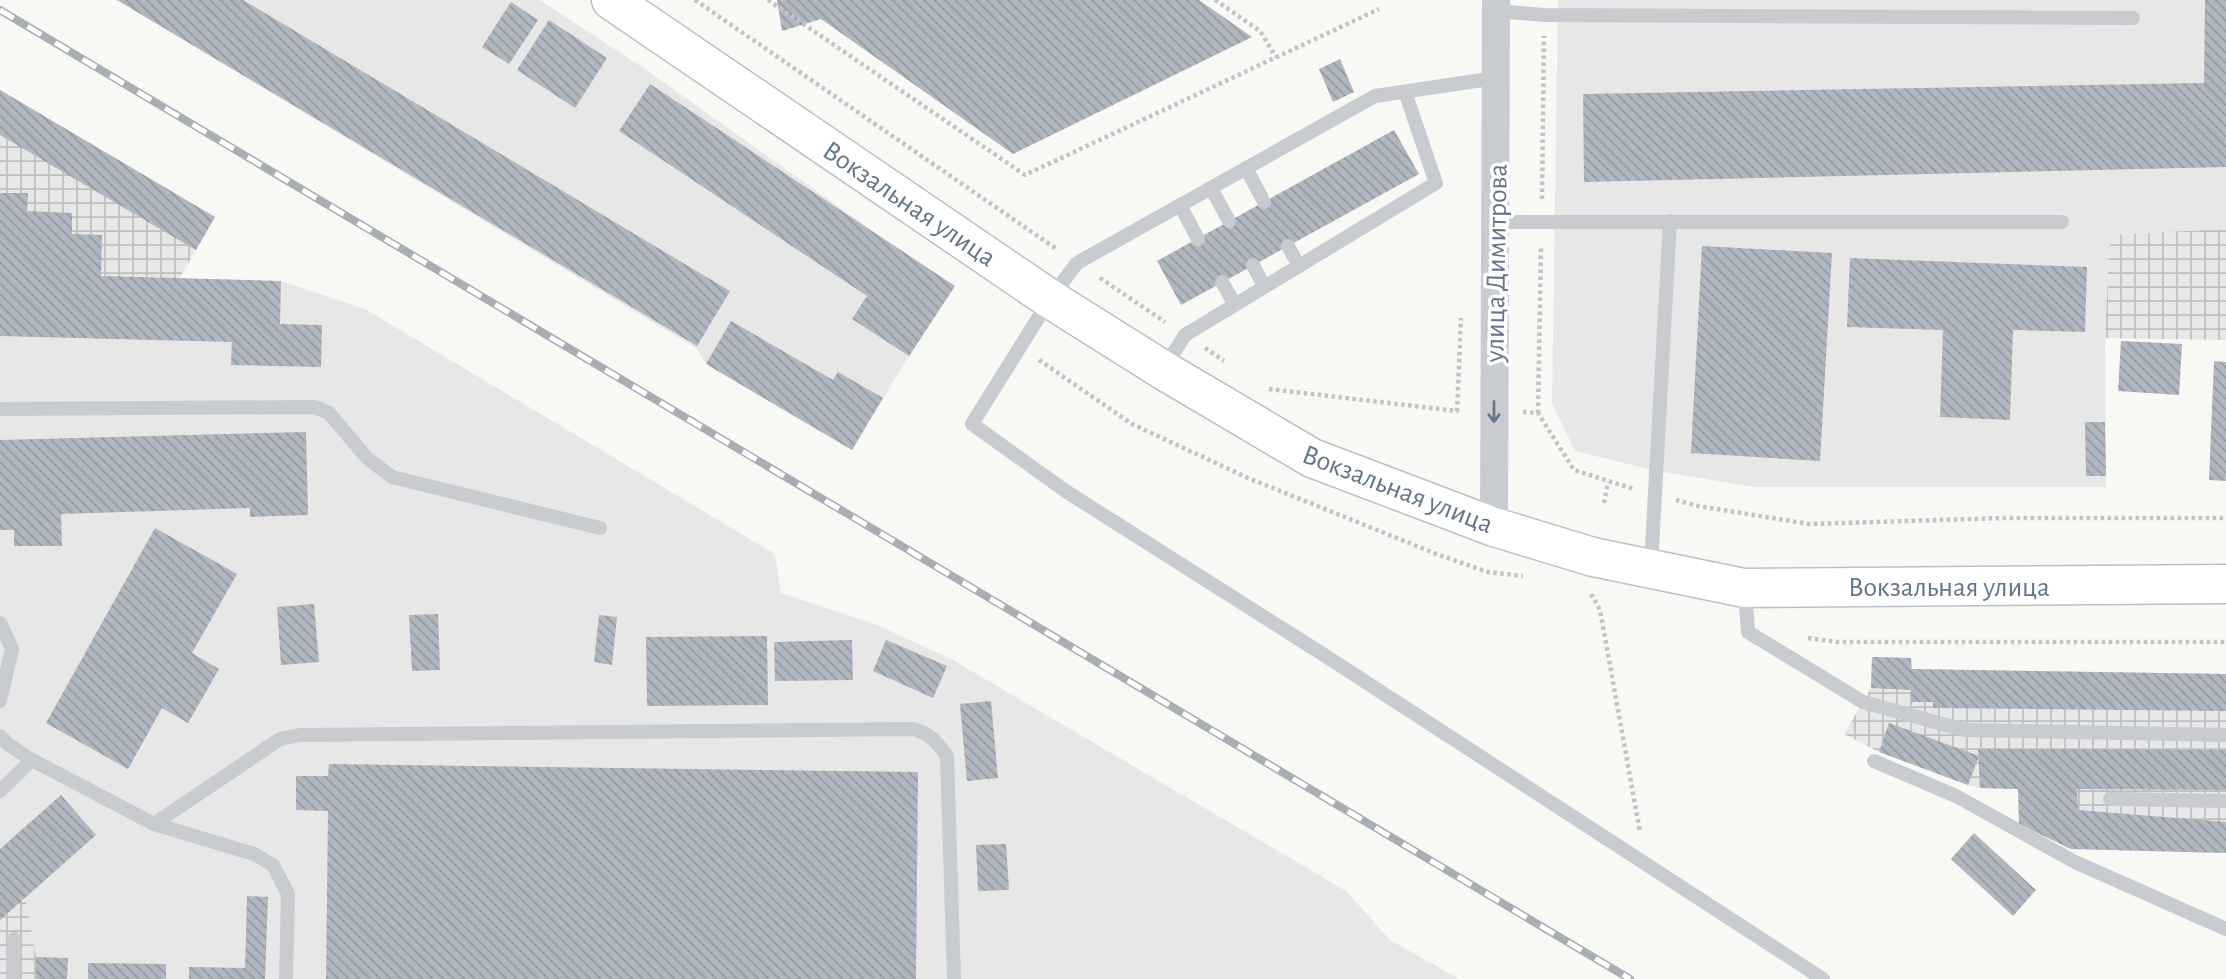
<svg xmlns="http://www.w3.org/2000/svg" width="2226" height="979" font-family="'Alegreya Sans',sans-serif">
<defs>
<pattern id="industrial-grid" width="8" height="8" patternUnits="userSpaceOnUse" patternTransform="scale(1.75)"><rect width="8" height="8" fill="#e6e7e6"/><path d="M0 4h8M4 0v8" fill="none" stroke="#bec0c0"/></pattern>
<pattern id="building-back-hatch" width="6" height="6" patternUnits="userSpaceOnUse" patternTransform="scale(1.75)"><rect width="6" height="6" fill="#b0b7bf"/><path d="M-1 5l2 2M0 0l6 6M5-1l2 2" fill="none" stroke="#9399a1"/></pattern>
</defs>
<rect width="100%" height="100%" fill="#f8f8f5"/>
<!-- built -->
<g fill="#e6e7e6">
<polygon points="117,0 540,0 645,69 898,249 955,286 897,375 852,450 706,364 697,349"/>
<polygon points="1558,0 2226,0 2226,229 2110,235 2105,338 2106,487 1754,487 1657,471 1575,451 1552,404"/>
<polygon points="0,274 281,281 365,309 775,554 781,593 877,625 951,659 1346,891 1390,940 1459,979 67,979 36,957 0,920"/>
</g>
<!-- industrial -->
<g fill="url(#industrial-grid)">
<polygon points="0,90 215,217 179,279 0,274"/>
<polygon points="2226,229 2226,340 2105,338 2110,235"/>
<polygon points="1872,657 1911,658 1912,669 2226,674 2226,853 2071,849 2019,824 2018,789 1980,788 1968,785 1879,752 1844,734 1871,688"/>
<polygon points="25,897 36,957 68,958 67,979 0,979 0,920"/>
</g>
<!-- building -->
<g fill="url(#building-back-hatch)">
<polygon points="117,0 243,0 730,291 697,346"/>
<polygon points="777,0 1199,0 1252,37 1013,154 821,19 782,31"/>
<polygon points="2205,0 2226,0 2226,167 1584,182 1583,94 2204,83"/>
<polygon points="511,2 538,20 509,64 482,47"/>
<polygon points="549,20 607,58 575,108 517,70"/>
<polygon points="1340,59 1354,92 1333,102 1319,69"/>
<polygon points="650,84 955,286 909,356 852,319 867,296 619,131"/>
<polygon points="0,90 215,217 196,250 0,135"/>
<polygon points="1394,130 1419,174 1181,305 1157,261"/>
<polygon points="0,193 28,193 27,211 72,213 72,234 102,235 101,276 281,281 280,324 322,325 321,367 231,365 232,342 0,336"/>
<polygon points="1702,246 1832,253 1820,461 1691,453"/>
<polygon points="1850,258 2087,267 2085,332 2013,330 2010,420 1940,417 1943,330 1847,327"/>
<polygon points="731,321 833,380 838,372 883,398 852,450 706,364"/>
<polygon points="2121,341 2182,344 2179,395 2118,391"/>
<polygon points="2214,361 2226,362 2226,481 2209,480"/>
<polygon points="2085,422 2105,422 2106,476 2086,476"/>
<polygon points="306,432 308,515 250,517 250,508 61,514 62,546 14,546 14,530 0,530 0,440"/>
<polygon points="155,528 237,574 192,653 219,669 188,723 162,708 128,769 46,723"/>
<polygon points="314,604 319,662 281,665 277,607"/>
<polygon points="438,614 440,670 412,671 409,615"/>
<polygon points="599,615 617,617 612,665 594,662"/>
<polygon points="767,636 768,705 647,706 646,637"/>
<polygon points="852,640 853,680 775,681 774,642"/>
<polygon points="886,640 947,666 933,698 873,671"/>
<polygon points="1872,657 1911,658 1911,669 2226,674 2226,711 1933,708 1933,702 1911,702 1911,690 1871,688"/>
<polygon points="991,701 998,778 967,781 960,704"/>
<polygon points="1889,723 1979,756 1968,785 1879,752"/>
<polygon points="1978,749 2226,750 2226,790 2077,789 2078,810 2226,822 2226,853 2071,849 2019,824 2018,789 1980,788"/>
<polygon points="329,764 918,772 916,979 326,979 328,811 296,810 296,776 328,776"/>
<polygon points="61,795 96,835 0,920 0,849"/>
<polygon points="1974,833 2036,890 2013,916 1951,859"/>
<polygon points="1006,844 1009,890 978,891 976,845"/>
<polygon points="247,896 268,897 265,979 189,979 189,967 245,968"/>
<polygon points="36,957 68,958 67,979 36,979"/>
<polygon points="88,963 166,964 166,979 88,979"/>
</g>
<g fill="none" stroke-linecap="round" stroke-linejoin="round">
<defs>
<polyline id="secondary" points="611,0 1050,299 1163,370 1312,458 1494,527 1593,557 1744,588 2226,584"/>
</defs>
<!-- secondary casing -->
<use href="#secondary" stroke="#bcc0c6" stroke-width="41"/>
<!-- path -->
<g stroke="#c1c3c6" stroke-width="4.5" stroke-dasharray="3.5 3.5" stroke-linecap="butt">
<polyline points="695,0 1058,250"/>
<polyline points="768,0 1025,175 1379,9"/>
<polyline points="1215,0 1260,31 1276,57"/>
<polyline points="1542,199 1544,36"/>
<polyline points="1100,278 1165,322"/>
<polyline points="1205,348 1224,361"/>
<polyline points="1039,360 1132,424 1248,478 1439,555 1488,572 1523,576"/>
<polyline points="1269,389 1457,411 1461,318"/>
<polyline points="1523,412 1538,413 1574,470 1634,489"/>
<polyline points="1538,413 1541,246"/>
<polyline points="1676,500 1698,506 1809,524 2004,518 2226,518"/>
<polyline points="1604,503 1608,482"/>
<polyline points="1591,594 1600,610 1640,832"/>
<polyline points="1808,638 1837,642 2226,642"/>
</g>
<!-- lane -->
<g stroke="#c8cbcf" stroke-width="14">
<polyline points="1496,11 1544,15 2133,18"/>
<polyline points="1496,78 1375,96 1077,263 1050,299 972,424 1067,492 1321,653 1823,979"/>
<polyline points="1246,168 1264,202"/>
<polyline points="1211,188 1229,221"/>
<polyline points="1180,205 1198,239"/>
<polyline points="1496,222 2062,222"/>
<polyline points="1288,246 1299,266"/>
<polyline points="1253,265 1264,286"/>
<polyline points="1222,282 1235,305"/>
<polyline points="1164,368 1185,335 1436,183 1405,92"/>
<polyline points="0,409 315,407 329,413 367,458 392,477 600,528"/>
<polyline points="1651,566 1670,221"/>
<polyline points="1745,589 1748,632 1863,702 1964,730 2226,735"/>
<polyline points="0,623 12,649 0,701"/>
<path d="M0 736 9 745 32 760 154 824 280 739 300 735 913 729C929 733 937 742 947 756L954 979"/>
<polyline points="1874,761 1956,796 2075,862 2226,929"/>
<polyline points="0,791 32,760"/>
<polyline points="2110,799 2226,801"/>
<polyline points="154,824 254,854 273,865 288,894 286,979"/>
<polyline points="13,979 14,939"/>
</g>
<!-- street -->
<polyline stroke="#c8cbcf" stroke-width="28" points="1494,527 1496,0"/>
<!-- secondary -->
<use href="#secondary" stroke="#fff" stroke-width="38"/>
<defs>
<polyline id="rail" points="0,10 1630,979"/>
</defs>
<!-- rail casing -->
<use href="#rail" stroke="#a9aeb5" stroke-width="8"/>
<!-- rail -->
<use href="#rail" stroke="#fff" stroke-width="5" stroke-dasharray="16" stroke-linecap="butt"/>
</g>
<!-- one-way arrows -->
<defs><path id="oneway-shaft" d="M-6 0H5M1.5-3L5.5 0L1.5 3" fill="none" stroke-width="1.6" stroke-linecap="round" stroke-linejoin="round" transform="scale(1.75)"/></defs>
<use stroke="#69788c" href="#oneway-shaft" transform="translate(1494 412) rotate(90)"/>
<g text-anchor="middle" stroke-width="7" stroke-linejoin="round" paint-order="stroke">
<!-- street labels -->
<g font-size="28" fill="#647489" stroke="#fff">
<text transform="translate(910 203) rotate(34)" y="10">Вокзальная улица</text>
<text transform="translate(1495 263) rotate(-89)" y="10">улица Димитрова</text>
<text transform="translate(1398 488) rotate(21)" y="10">Вокзальная улица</text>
<text x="1949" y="596">Вокзальная улица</text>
</g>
</g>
</svg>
